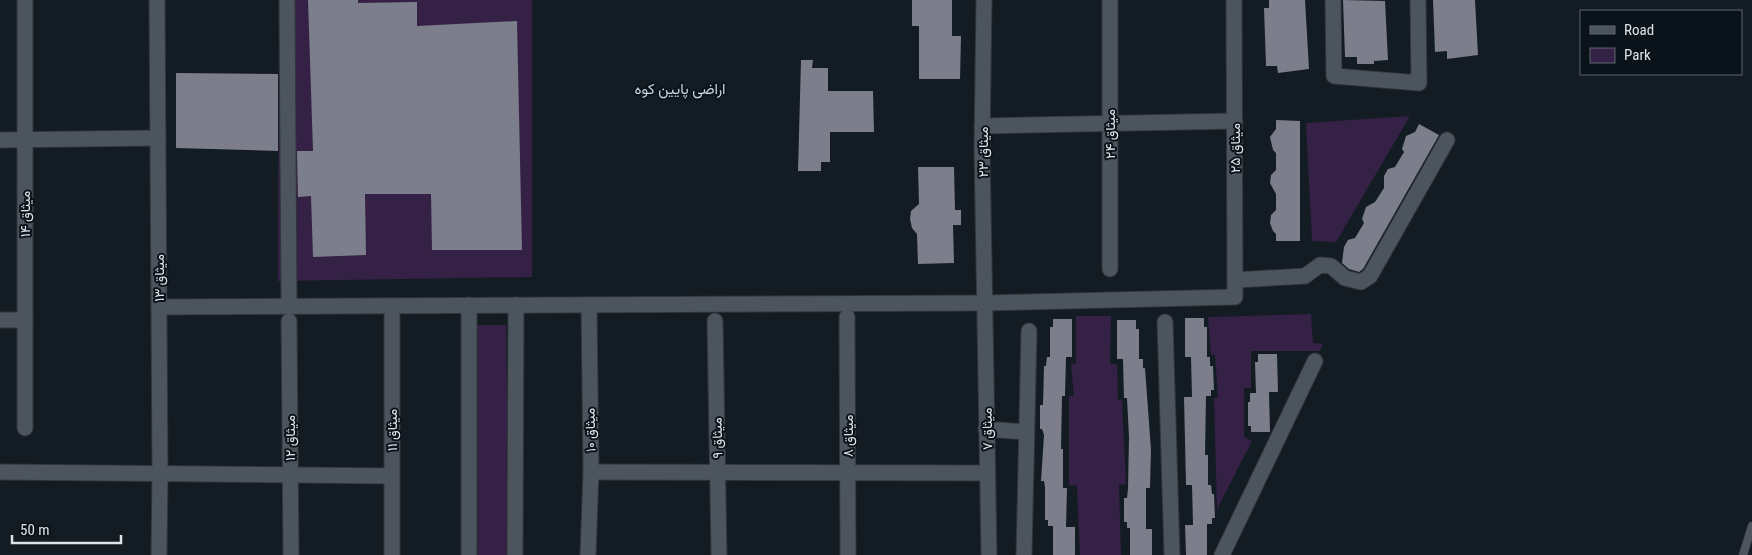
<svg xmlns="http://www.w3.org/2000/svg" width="1752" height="555" font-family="'Roboto Condensed',Vazirmatn,sans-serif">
<rect width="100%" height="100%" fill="#131c23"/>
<!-- green -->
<g fill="#352145">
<polygon points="279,0 532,0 532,277 278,281"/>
<polygon points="1410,116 1336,242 1312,241 1306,123"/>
<polygon points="1311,314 1313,343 1323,344 1320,351 1251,351 1251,388 1244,388 1244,437 1252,441 1217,509 1214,398 1218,397 1215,355 1211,355 1208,317"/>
<polygon points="1076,316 1111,316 1110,364 1117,364 1118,400 1122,400 1126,484 1119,485 1121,555 1080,555 1077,486 1069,485 1069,396 1074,396 1071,364 1076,363"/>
<polygon points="475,325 506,325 509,555 478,555"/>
</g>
<!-- building -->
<g fill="#7c7e8b">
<polygon points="308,0 358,0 358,3 417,2 417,26 517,21 522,250 432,250 431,194 365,194 366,255 313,257 311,196 298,197 297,151 313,151"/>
<polygon points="912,0 952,0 952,36 961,36 960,79 919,79 919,26 912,26"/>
<polygon points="1269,0 1305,0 1309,69 1278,73 1277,66 1266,66 1264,8 1269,8"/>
<polygon points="1343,0 1385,1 1388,60 1374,61 1374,64 1357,64 1357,57 1345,57"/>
<polygon points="1433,0 1475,0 1478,55 1447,59 1447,51 1435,52"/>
<polygon points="801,60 813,60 812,68 828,68 828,91 873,91 874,132 830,132 830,162 821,162 821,171 798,171"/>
<polygon points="176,73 278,74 278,151 176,148"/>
<polygon points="1276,120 1300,121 1300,241 1276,241 1276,234 1273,231 1270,223 1271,215 1276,210 1276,194 1270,183 1271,175 1276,170 1276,153 1273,150 1270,137 1276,129"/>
<polygon points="1419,124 1439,135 1363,269 1359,272 1349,269 1342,263 1344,247 1348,240 1355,238 1364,223 1362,219 1366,207 1375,202 1384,188 1384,176 1388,169 1395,167 1404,152 1402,149 1406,136 1415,132"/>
<polygon points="918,167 954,167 955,210 961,210 961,225 953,225 954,263 918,264 917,234 912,228 910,219 911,211 919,204"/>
<polygon points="1185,318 1204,318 1204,327 1207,327 1207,357 1210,357 1210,366 1213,366 1214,390 1211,390 1211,396 1206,396 1205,455 1208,455 1208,485 1211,485 1212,494 1214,494 1215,518 1212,518 1212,524 1207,524 1207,555 1186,555 1185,525 1193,525 1192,485 1186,485 1184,397 1192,397 1191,357 1185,357"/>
<polygon points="1053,319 1072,319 1072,357 1066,357 1065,396 1062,396 1061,449 1063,449 1063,488 1067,488 1066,527 1075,527 1075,555 1053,555 1053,526 1048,526 1048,520 1045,520 1045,487 1044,481 1041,481 1044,435 1042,429 1040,429 1040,405 1043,405 1044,366 1046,366 1047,357 1050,357 1050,327 1053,327"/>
<polygon points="1117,320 1136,320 1136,329 1139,329 1139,359 1143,359 1143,368 1145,368 1151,450 1150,488 1146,488 1146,529 1152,529 1152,555 1130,555 1130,528 1127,528 1127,522 1124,522 1124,498 1127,498 1128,489 1129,437 1127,398 1124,398 1123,359 1117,359"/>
<polygon points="1258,354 1277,354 1278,392 1269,392 1270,432 1251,432 1251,426 1248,426 1248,402 1250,402 1250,393 1256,393 1255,362 1258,362"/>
</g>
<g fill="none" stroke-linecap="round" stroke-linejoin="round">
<defs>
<polyline id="service" points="1743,555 1752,526"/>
<g id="minor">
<polyline points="25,0 25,428"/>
<polyline points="287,0 289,306"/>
<polyline points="1110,0 1110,269"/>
<polyline points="1333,0 1334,76 1419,83 1418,0"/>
<polyline points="982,126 1235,121"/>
<polyline points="0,140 158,138"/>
<polyline points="1235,280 1305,276 1320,265 1331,266 1345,278 1361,282 1370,276 1447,140"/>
<polyline points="984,303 1235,297 1234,0"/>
<polyline points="392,306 392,555"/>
<polyline points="847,317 848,555"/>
<polyline points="0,320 25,320"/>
<polyline points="289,321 291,555"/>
<polyline points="715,321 719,555"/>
<polyline points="1165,322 1172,555"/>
<polyline points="986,429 1026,432"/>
<polyline points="0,472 392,476"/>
<polyline points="591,472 987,473"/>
<polyline points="469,555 469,305"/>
<polyline points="515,555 516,305"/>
<polyline points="588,555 591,472 589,305"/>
<polyline points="1024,555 1029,331"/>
<polyline points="1222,555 1315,361"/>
</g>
<g id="tertiary">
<polyline points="157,0 160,473 159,555"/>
<polyline points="984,0 982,147 989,555"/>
<polyline points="159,307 984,303"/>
</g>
</defs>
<!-- service casing -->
<use href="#service" stroke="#32373c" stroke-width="9"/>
<!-- minor casing -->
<use href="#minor" stroke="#32373c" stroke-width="17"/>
<!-- tertiary casing -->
<use href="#tertiary" stroke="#32373c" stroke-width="17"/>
<!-- service -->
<use href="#service" stroke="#4c555e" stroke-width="8"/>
<!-- minor -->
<use href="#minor" stroke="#4c555e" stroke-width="15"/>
<!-- tertiary -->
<use href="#tertiary" stroke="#4c555e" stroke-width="15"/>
</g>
<g text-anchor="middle" stroke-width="4" stroke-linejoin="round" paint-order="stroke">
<!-- street labels -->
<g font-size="14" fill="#dde3e8" stroke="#0b131a">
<text transform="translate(1110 134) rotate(-90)" y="5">میثاق ۲۴</text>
<text transform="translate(1235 148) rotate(-90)" y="5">میثاق ۲۵</text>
<text transform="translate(983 152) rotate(-90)" y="5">میثاق ۲۳</text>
<text transform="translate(25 214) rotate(-90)" y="5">میثاق ۱۴</text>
<text transform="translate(159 278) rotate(-90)" y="5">میثاق ۱۳</text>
<text transform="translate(987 429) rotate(-91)" y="5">میثاق ۷</text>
<text transform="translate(392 430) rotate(-90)" y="5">میثاق ۱۱</text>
<text transform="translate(590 430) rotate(-91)" y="5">میثاق ۱۰</text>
<text transform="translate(848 436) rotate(-90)" y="5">میثاق ۸</text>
<text transform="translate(290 438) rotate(-90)" y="5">میثاق ۱۲</text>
<text transform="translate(717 438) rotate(-91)" y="5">میثاق ۹</text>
</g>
<!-- neighbourhood labels -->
<g font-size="15" fill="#c8d4de" stroke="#0b131a">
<text x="680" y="94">اراضی پایین کوه</text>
</g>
</g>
<!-- legend -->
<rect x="1580" y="10" width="162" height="65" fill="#0b131a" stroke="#5f666c"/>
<rect x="1590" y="26" width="25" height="8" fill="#4c555e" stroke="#5f666c"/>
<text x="1624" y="35" font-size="15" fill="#dde3e8">Road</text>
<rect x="1590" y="48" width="25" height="15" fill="#352145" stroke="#5f666c"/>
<text x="1624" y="60" font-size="15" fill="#dde3e8">Park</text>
<!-- scale -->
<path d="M12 535v8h109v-8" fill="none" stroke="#dde3e8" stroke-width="2.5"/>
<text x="20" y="535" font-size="15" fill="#dde3e8" stroke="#0b131a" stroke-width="4" paint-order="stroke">50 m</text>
</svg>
